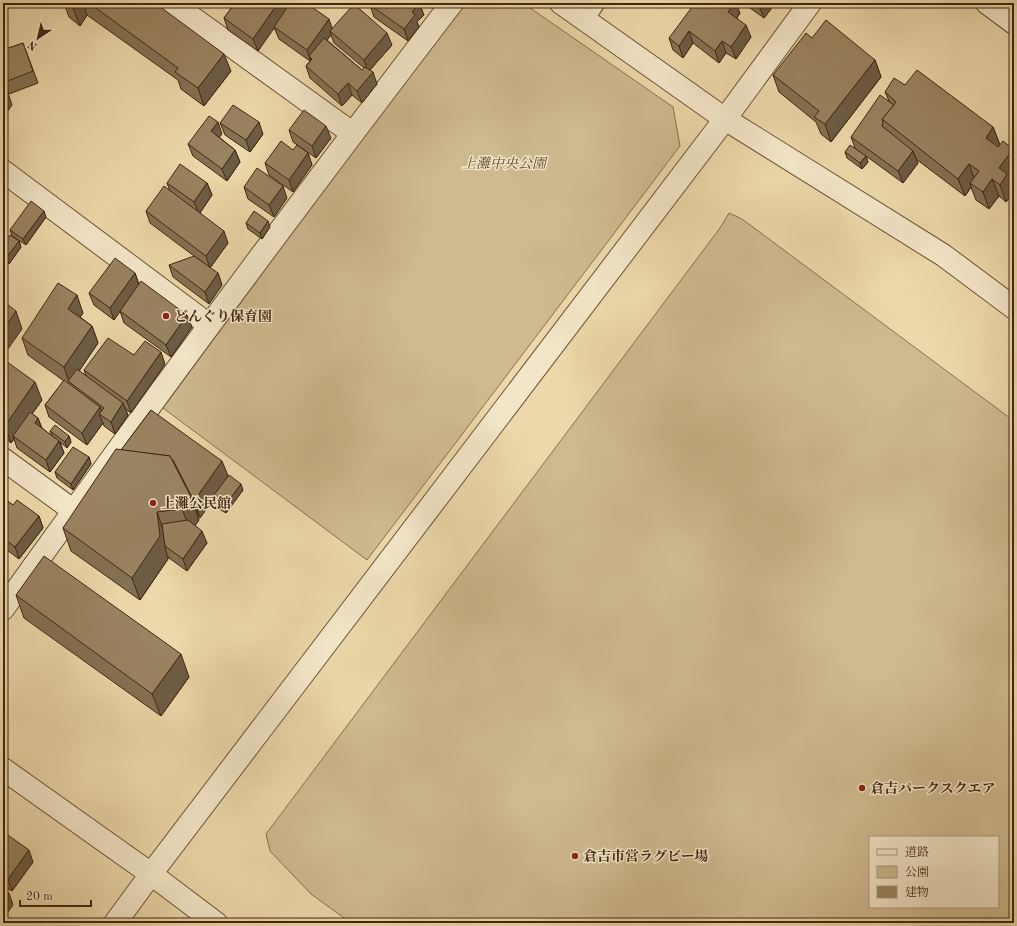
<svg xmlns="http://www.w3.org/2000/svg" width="1017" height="926" font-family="'Old Standard TT','Noto Serif JP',serif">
<rect width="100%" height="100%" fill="#ecd8aa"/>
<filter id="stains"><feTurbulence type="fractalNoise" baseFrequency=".005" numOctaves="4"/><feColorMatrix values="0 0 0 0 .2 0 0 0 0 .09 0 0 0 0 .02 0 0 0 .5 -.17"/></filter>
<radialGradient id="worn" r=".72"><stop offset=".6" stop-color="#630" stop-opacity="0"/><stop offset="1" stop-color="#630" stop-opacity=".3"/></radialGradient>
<!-- green -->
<g fill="#cfba90" stroke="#887050" fill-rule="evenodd">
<polygon points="461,3 523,3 673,107 680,146 603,248 367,560 163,408"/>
<path d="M729 213 742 219 1014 421V923H351L311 894 270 851 266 834 720 228ZM870 837H998V907H870Z"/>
</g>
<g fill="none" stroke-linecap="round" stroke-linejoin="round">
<defs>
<polyline id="service" points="587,21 599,3"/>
<g id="minor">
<polyline points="172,3 352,133"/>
<polyline points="987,3 1014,23"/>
<polyline points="3,171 209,325"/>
<polyline points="3,459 74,511"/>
<path d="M3 609C149 405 299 203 452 3"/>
</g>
<g id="tertiary">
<polyline points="561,3 725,119 943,255 1014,308"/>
<polyline points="3,769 151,874 216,923"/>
<polyline points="115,923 151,874 725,119 810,3"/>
</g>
</defs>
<!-- service casing -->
<use href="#service" stroke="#6c5237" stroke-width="14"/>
<!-- minor casing -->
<use href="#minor" stroke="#6c5237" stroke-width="24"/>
<!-- tertiary casing -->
<use href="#tertiary" stroke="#6c5237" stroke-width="24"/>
<!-- service -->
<use href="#service" stroke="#f3e6c8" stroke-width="12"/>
<!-- minor -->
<use href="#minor" stroke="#f3e6c8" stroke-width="22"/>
<!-- tertiary -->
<use href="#tertiary" stroke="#f3e6c8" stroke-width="22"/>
</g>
<!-- wall -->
<g fill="#847153" stroke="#422611" fill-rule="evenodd">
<polygon points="64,3 155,3 231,71 204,106 181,89 178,80 87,15 80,26 69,17"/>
<path d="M235 3H284L286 9 332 28 392 45 370 70 377 84 362 103 352 95 342 106 310 78 306 66 310 61 279 39 274 27 258 51 228 30 224 18ZM331 35 334 43 364 68 362 70 327 40Z"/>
<polygon points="419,3 424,15 417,22 419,27 408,41 374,17 370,5"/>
<polygon points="424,3 435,3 432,8"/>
<polygon points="743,3 769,3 771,9 764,18"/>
<polygon points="740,13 737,18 751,37 736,59 726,53 719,63 693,43 683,58 673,50 669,38"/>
<polygon points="812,38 875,60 881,77 831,142 821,134 816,122 779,92 773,75"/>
<polygon points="23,43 38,83 9,94 5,83 3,83 3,50"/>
<polygon points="905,85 993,127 1000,145 1014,152 1014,174 1009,180 1014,192 1006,202 999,196 989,209 976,200 971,187 965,196 916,159 918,163 903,183 866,156 868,162 862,169 847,158 845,152 855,148 851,137 889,101 885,92"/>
<polygon points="220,123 263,134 250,152 225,135"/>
<polygon points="289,130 331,138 316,158 293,142"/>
<polygon points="222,134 219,137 235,150 240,162 227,181 193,156 188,144"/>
<polygon points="293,150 308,153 312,165 293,192 269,175 265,163"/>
<polygon points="167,183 207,183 212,195 200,213 228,243 210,268 150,223 146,211 170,191"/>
<polygon points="244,187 287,198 274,217 248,199"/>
<polygon points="46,217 26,245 12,236 10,230"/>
<polygon points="246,223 270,227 262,239 248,229"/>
<polygon points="19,241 21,247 9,264 3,259 3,244"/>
<polygon points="169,265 218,273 222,285 209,304 173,277"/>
<polygon points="135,273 139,284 192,327 171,357 124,323 120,311 114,320 94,305 89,293"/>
<polygon points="83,313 80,317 92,326 98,343 79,371 86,376 84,370 134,355 165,364 131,413 125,409 128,415 115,434 104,426 103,423 87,445 49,417 45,405 64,381 28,355 22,338"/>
<polygon points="3,359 42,400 32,414 38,418 42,428 52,436 50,431 69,436 71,442 67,448 60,442 64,453 50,472 17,448 14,439 11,443 3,437"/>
<polygon points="151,410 243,490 226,513 213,505 212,501 200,518 195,508 199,520 195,525 207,543 187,571 169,558 168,556 168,559 140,600 71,551 63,528"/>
<polygon points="89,457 91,464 73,490 57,478 55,472"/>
<polygon points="3,498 13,505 39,516 43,528 19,559 3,547"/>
<polygon points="16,595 189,677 161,716 24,618"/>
<polygon points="3,836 33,862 12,891 3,886"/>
</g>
<!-- shaded-wall -->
<g fill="#6c5c44" stroke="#422611">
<polygon points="77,3 83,3 87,15 80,26 73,8"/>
<polygon points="278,3 284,3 287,10 258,51 253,39"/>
<polygon points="419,3 424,15 417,22 419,27 408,41 404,29 412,12"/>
<polygon points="430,3 435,3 432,8"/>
<polygon points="734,3 736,3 740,13 732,24 728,12"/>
<polygon points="762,3 769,3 771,9 764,18 759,6"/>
<polygon points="329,19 333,31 330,31 331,35 312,60 309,56 311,62 307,50"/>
<polygon points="746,25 751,37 736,59 731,47"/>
<polygon points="689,31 693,43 683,58 679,46"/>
<polygon points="387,33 392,45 368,72 364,60"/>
<polygon points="722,41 726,53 719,63 715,51"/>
<polygon points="224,54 231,71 204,106 198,88"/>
<polygon points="875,60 881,77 831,142 825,124"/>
<polygon points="373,72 377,84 362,103 357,91"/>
<polygon points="348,83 352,95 342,106 338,94"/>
<polygon points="8,93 12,105 3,118 3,100"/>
<polygon points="218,122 222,134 215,143 211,131"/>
<polygon points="259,122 263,134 250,152 246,140"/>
<polygon points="326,126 331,138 316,158 312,146"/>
<polygon points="993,127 1000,145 992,156 986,138"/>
<polygon points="1013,149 1014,152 1014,174 1009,180 1014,192 1006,202 1000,185 999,168"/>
<polygon points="235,150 240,162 227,181 222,169"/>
<polygon points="913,151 918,163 903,183 898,171"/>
<polygon points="308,153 312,165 293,192 289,180"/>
<polygon points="866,156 868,162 862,169 860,163"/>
<polygon points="969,164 975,181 970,183 971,187 965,196 958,179"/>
<polygon points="992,179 999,196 989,209 983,192"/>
<polygon points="207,183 212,195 199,214 194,202"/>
<polygon points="283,186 287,198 274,217 269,205"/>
<polygon points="44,211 46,217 26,245 23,239"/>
<polygon points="268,221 270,227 262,239 260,233"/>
<polygon points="224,231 228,243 210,268 206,256"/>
<polygon points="19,241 21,247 9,264 7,257"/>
<polygon points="135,273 139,285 114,320 110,308"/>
<polygon points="218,273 222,285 209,304 205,292"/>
<polygon points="77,295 83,313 74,326 68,309"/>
<polygon points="16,311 22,329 3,356 3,330"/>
<polygon points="187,315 192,327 171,357 166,345"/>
<polygon points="92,326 98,343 71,383 69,382 64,367"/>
<polygon points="161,352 165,364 131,413 127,401"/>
<polygon points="35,382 42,400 15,438 13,436 14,439 11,443 5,426"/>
<polygon points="123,403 128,415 115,434 111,422"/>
<polygon points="100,407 104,417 99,414 103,423 87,445 82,433"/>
<polygon points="38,418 42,430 35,423"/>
<polygon points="69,436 71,442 67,448 65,442"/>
<polygon points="59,441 64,453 50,472 46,460"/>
<polygon points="89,457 91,464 73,490 71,484"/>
<polygon points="222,461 229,478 211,499 212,501 200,518 194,501"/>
<polygon points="241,484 243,490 226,513 224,507"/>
<polygon points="191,497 199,520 191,532 182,509"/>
<polygon points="157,512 165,535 165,546 168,559 140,600 132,578"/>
<polygon points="39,516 43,528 19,559 15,547"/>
<polygon points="202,531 207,543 187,571 183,559"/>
<polygon points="181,654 189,677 161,716 152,694"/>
<polygon points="29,850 33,862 12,891 8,879"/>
<polygon points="9,893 13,905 3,919 3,902"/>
</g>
<!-- building -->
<g fill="#9a8361" stroke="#422611">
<polygon points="67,3 77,3 73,8"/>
<polygon points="89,3 155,3 224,54 198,88 175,72 178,68"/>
<polygon points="235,3 278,3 253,39 224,18"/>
<polygon points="290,3 306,3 329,19 307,50 274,27"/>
<polygon points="372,3 419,3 412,12 415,15 404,29 370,5"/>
<polygon points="695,3 734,3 728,12 746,25 731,47 722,41 715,51 689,31 679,46 669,38"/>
<polygon points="755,3 762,3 759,6"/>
<polygon points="354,4 387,33 364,60 330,31"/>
<polygon points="826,20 875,60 825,124 814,117 819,111 773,75 806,33 812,38"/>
<polygon points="324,38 362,70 365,67 373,72 357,91 348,83 338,94 306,66 312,59 309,56"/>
<polygon points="23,43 33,71 5,82 3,77 3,50"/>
<polygon points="917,70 993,127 986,138 998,147 1003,141 1013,149 999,168 1007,174 1000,185 992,179 983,192 970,183 979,171 969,164 958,179 882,119 896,102 885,92 894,78 905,85"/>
<polygon points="3,90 8,93 3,100"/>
<polygon points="880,95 894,105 882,119 883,123 882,126 913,151 898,171 851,137"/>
<polygon points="233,105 259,122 246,140 220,123"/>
<polygon points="304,110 326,126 312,146 289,130"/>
<polygon points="209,116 218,122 211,131 235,150 222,169 188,144"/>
<polygon points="281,141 293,150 297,145 308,153 289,180 265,163"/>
<polygon points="850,145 866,156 860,163 845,152"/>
<polygon points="180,164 207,183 194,202 167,183"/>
<polygon points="257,168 283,186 269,205 244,187"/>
<polygon points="164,186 224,231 206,256 146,211"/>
<polygon points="31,201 44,211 23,239 10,230"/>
<polygon points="254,211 268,221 260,233 246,223"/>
<polygon points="10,235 19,241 7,257 3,254 3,244"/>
<polygon points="194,256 218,273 205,292 169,265"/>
<polygon points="115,258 135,273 110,308 89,293"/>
<polygon points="141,281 187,315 166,345 120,311"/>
<polygon points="58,283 77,295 68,309 92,326 64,367 22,338"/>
<polygon points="3,301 16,311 3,330"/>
<polygon points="108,338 134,355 145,341 161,352 127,401 84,370"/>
<polygon points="3,359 35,382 5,426 3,425"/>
<polygon points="77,369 123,403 111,422 99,414 104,408 68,381"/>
<polygon points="64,380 100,407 82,433 45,405"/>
<polygon points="151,410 222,461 194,501 173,460 171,460 170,456 121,450"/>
<polygon points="30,412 38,418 35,423 59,441 46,460 13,436"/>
<polygon points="55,425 69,436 65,442 50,431"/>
<polygon points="73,447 89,457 71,484 55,472"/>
<polygon points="116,449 170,456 191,497 182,509 157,512 160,536 132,578 63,528"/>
<polygon points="229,475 241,484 224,507 211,499"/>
<polygon points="3,498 13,505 17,500 39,516 15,547 3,538"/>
<polygon points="188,520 202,531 183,559 165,546 162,524"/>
<polygon points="44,556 181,654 152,694 16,595"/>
<polygon points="5,833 29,850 8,879 3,876 3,836"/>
<polygon points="3,889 9,893 3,902"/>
</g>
<!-- markers -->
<g fill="#8f2418" stroke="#f3e6c8" stroke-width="1.5">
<circle cx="166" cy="316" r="4"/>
<circle cx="153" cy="503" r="4"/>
<circle cx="862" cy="788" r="4"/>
<circle cx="575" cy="856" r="4"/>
</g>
<g text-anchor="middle" stroke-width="3" stroke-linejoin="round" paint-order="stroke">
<!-- park labels -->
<g font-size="14" font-style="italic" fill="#654b31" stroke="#f3e6c8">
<text x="504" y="168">上灘中央公園</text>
</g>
<!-- poi labels -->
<g font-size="14" font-weight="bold" fill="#422611" stroke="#f3e6c8" text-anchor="start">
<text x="174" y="321">どんぐり保育園</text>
<text x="161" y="508">上灘公民館</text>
<text x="870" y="793">倉吉パークスクエア</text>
<text x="583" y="861">倉吉市営ラグビー場</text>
</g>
</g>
<!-- margin -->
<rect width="1017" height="926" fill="none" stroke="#ecd8aa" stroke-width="16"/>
<rect x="4" y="4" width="1009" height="918" fill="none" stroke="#422611" stroke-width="2"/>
<rect x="8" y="8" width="1001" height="910" fill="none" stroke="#422611"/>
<!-- legend -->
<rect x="869" y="836" width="130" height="72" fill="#f3e6c8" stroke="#ac997f"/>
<rect x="877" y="849" width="20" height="6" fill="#f3e6c8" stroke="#ac997f"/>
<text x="905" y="856" font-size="12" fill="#422611">道路</text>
<rect x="877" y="866" width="20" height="12" fill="#cfba90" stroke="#ac997f"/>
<text x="905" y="876" font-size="12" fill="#422611">公園</text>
<rect x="877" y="886" width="20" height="12" fill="#9a8361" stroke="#ac997f"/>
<text x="905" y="896" font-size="12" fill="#422611">建物</text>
<!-- north arrow -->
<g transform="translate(38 38) rotate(215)" stroke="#f3e6c8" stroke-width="3" paint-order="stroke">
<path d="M0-3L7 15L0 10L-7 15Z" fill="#422611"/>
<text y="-6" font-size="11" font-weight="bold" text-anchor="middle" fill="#422611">N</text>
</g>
<!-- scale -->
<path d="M20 900v6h71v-6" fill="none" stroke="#422611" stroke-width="2"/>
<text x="26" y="900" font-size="12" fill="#422611" stroke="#f3e6c8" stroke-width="3" paint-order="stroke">20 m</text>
<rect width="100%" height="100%" filter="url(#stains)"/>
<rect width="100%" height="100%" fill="url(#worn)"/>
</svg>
